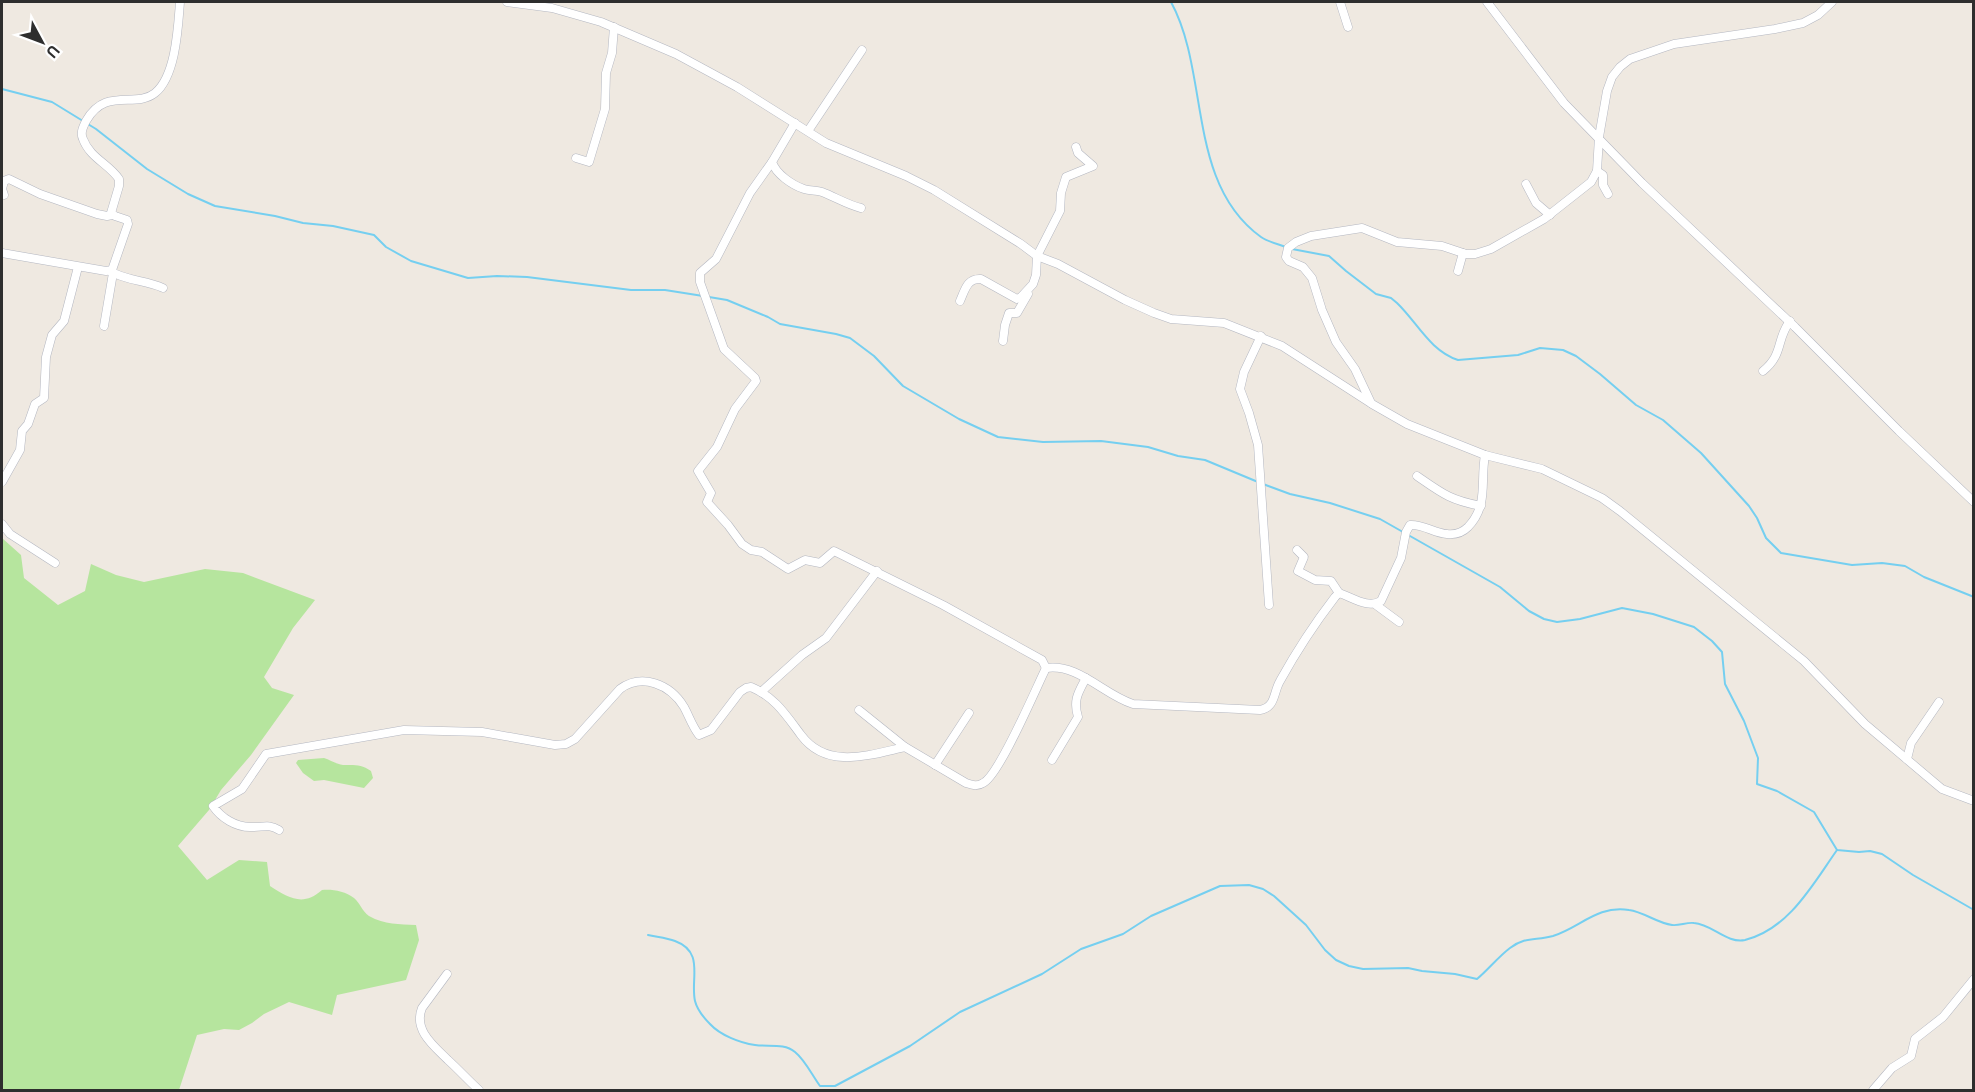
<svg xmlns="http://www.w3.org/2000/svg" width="1975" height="1092" font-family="Ubuntu,sans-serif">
<rect width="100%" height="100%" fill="#efe9e1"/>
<!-- green -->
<g fill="#b6e59e">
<path d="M2 538 21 555 24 578 58 605 85 591 91 564 116 575 144 582 205 569 243 573 315 600 293 628 264 677 272 688 294 695 251 755 221 790 209 810 178 846 207 880 239 860 267 862 270 886C289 898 303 907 322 890 332 889 345 891 354 898 360 903 362 911 369 916 385 925 399 924 416 925L419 940 406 980 337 995 332 1015 289 1002 264 1014 252 1023 239 1030 224 1029 197 1035 179 1090H2Z"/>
<path d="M324 758C330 760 336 764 343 765 355 765 361 764 371 771L373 778 364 788 324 780 314 781 303 773 296 763 298 760Z"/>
</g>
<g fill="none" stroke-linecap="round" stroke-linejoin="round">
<!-- stream -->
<g stroke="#75cff0" stroke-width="2">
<path d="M1171 2C1210 73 1186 183 1261 237 1268 242 1278 244 1286 247"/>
<polyline points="2,89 52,102 96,129 147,169 188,194 215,206 275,216 303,223 333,226 374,235 386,247 411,261 468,278 497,276 527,277 631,290 665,290 703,296"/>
<path d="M1292 249 1329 256 1346 271 1376 294 1391 298 1397 303C1417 322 1430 351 1458 360L1518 355 1540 348 1563 350 1576 356 1600 374 1636 405 1663 420 1701 453 1749 506 1757 518 1766 538 1781 553 1852 565 1882 563 1905 566 1924 577 1974 597"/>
<polyline points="709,297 727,300 768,317 780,324 836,334 850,338 874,356 903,386 959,419 998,437 1043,442 1101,441 1148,447 1178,456 1205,460 1258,482"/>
<polyline points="1263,484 1290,494 1330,503 1380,519 1500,587 1529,611 1544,619 1557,622 1580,619 1622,608 1653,614 1694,627 1712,641 1722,652 1725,684 1744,721 1758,758 1757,784 1777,791 1814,812 1837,850 1859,852 1870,851 1882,854 1913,875 1974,910"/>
<path d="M648 935C657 937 667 938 675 941 705 952 690 979 695 1001 697 1009 704 1018 710 1024 720 1035 740 1043 755 1045 769 1047 784 1043 795 1052 805 1060 812 1075 820 1086H835L910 1046 960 1012 1042 974 1081 949 1123 934 1151 916 1220 886 1249 885 1263 889 1274 896 1306 925 1325 950 1336 960 1349 966 1363 969 1408 968 1422 971 1455 974 1477 979C1488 970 1498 957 1510 948 1526 936 1536 941 1553 936 1581 927 1597 905 1629 910 1644 912 1657 923 1672 925 1679 926 1687 922 1694 923 1712 924 1727 944 1745 940 1789 929 1813 884 1837 850"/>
</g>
<defs>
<g id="minor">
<polyline points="507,2 552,8 601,22 676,54 737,87 826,143 906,176 934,190 1021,244 1037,256 1058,264 1125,300 1154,313 1171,319 1224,323 1282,346 1372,404 1407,424 1485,455 1542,469 1602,498 1620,511 1804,661 1865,724 1942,789 1974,801"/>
<polyline points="1340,2 1348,27"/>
<polyline points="1487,2 1564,103 1642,183 1795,327 1899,431 1974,502"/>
<path d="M795 123 772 162C776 174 792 185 804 189 810 191 816 190 822 192 835 197 848 205 861 208"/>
<polyline points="808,131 862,50"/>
<polyline points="576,158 589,162 605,109 606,73 612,53 614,27"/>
<path d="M772 162 750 193 716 259 700 273V282L724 349 755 378 756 381 735 409 717 447 698 471 711 493 707 502 728 525 742 544 751 550 762 552 788 569 805 560 820 563 834 551 838 553 943 605 1042 660 1046 668C1078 663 1104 695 1133 704L1260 710C1276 707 1273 693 1280 681 1296 652 1315 623 1335 597L1339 593C1352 597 1368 609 1381 601L1401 558 1406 532 1410 525C1423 524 1434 533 1447 534 1456 535 1462 533 1468 527 1489 505 1480 482 1485 455"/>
<polyline points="1597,171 1603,175 1603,185 1608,194"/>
<polyline points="1526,184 1536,203 1550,215"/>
<polyline points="4,195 2,189 4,181 9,179 40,194 97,214 107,216 112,215"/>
<path d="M2 253 106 271 112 270 128 224 127 220 115 216 111 213 119 186V179C109 164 90 158 83 139 80 133 83 127 86 121 106 86 135 109 155 93 176 76 178 27 180 2"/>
<path d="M110 271C126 281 146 280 163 288"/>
<polyline points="1458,271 1463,253"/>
<path d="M960 301C965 290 967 278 981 279L1017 299 1021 297 1033 284 1036 275 1037 256 1060 211 1061 193 1066 177 1093 166 1078 153 1076 147"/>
<polyline points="104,326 113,273"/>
<polyline points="1261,336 1244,372 1240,389 1249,413 1258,445 1269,605"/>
<polyline points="1003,341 1005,325 1009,313 1017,313 1028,294"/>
<path d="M1763 371C1784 354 1776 339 1790 321"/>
<polyline points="1371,403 1355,369 1336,342 1322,310 1312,278 1303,267 1289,261 1286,257 1288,248 1296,242 1311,236 1362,228 1397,242 1442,246 1466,254 1475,254 1491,249 1544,219 1591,182 1597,171 1599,137 1607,91 1612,77 1620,67 1630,59 1674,44 1775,29 1803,23 1818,15 1832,2"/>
<path d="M1417 476C1443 494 1450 500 1481 506"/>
<polyline points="2,482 20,450 22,431 28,424 35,404 44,398 46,357 52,335 64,321 78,267"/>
<polyline points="2,524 10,534 55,563"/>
<polyline points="1297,550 1304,557 1298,571 1315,580 1331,581 1339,593"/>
<polyline points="1376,605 1399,622"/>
<polyline points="761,692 802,655 826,638 877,571"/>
<polyline points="859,710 905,747"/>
<polyline points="1907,759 1911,743 1939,702"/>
<path d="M1052 760 1078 717C1073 700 1078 693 1086 678"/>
<polyline points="935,765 969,713"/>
<path d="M279 830C268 823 262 828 250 827 236 827 221 818 213 806L242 789 266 754 404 730 482 732 555 745 566 744 575 739 620 689C642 673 670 684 684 707 689 716 692 726 699 735L711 730 740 692 746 688 751 687C775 697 786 715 801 735 827 770 869 755 905 747L966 783C972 785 977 787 983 783 999 776 1036 688 1046 668"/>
<path d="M447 974 422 1008C413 1030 434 1046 448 1060 459 1070 469 1081 479 1090"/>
<polyline points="1873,1090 1892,1068 1911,1056 1915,1039 1943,1017 1974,979"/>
</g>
</defs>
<!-- minor casing -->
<use href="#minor" stroke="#b4b7c1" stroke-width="9"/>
<!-- minor -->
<use href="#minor" stroke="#fff" stroke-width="8"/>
</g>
<!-- border -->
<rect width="1975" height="1092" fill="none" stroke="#2e2e2e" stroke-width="6"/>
<!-- north arrow -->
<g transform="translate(42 42) rotate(131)" stroke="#ffffff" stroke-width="4.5" paint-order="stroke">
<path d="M0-4.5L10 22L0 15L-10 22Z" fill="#2e2e2e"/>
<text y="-9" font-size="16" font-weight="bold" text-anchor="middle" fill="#2e2e2e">U</text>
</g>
</svg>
